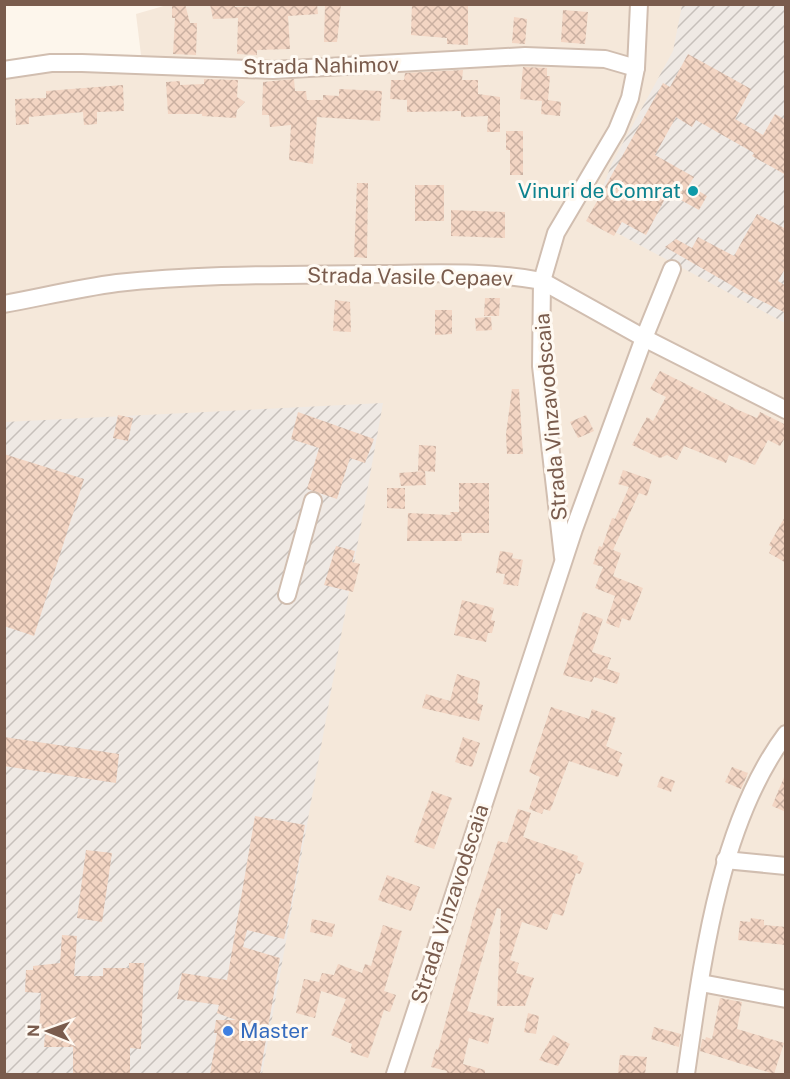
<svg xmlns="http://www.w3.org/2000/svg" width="790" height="1079" font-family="'Public Sans',sans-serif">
<defs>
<pattern id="industrial-furrows" width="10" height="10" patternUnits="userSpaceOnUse" patternTransform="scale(1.5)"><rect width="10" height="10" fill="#efe9e4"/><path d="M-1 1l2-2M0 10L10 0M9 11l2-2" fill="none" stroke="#c7c0bb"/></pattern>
<pattern id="building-cross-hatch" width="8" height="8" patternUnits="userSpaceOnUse" patternTransform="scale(1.5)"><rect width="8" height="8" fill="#f3d5c3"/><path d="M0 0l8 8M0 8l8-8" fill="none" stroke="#cab0a1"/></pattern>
</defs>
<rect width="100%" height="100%" fill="#fdf6ec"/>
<!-- residential -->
<polygon fill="#f5e8da" points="167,5 785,5 785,1074 5,1074 4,61 68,54 141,55 136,14"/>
<!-- industrial -->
<g fill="url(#industrial-furrows)">
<polygon points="682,5 785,5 785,323 591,219 612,163 673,51"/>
<polygon points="383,403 262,1074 5,1074 5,422"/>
</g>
<!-- building -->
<g fill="url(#building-cross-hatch)">
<polygon points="172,4 185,4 190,23 197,23 196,55 173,54 175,18 172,18"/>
<polygon points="210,4 235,4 235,7 317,4 318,14 288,16 290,49 257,50 257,55 237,54 238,18 213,19"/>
<polygon points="325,4 341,4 337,42 324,42"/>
<polygon points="412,4 468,4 468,45 447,44 447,38 411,35"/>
<polygon points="563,10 588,12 585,44 561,42"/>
<polygon points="514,17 527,19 525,44 512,43"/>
<polygon points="688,54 751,89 735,119 763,135 775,114 786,120 786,175 752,156 754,153 696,120 692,127 676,117 655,155 694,177 689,185 707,196 699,210 668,193 646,235 622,222 614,236 586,221 663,83 670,87"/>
<polygon points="523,67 547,68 547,76 550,76 548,100 561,102 560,116 541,114 542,101 520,99"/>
<polygon points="463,70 462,80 478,80 478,94 500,97 500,132 487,132 488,116 461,117 461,111 407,112 407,100 390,99 391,80 404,80 405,73"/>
<polygon points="204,79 238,80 237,97 245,102 237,110 236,118 202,116 202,114 168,114 166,82 180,81 180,85 204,84"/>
<polygon points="294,79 295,91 306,91 307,100 323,100 323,95 339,96 339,89 382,91 380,121 317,117 313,164 289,160 291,125 270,127 269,115 262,115 263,82"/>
<polygon points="123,85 124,111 97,112 97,124 84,125 83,112 29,117 29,124 16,125 15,99 46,98 46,91"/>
<polygon points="506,131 523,131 523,175 510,175 510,150 506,150"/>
<polygon points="357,183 368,183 367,258 354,257"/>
<rect x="415" y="185" width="29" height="36"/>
<polygon points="451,210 505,212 505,238 451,236"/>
<polygon points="757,214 786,229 786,267 778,281 786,286 786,313 745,293 665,247 676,239 692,248 698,237 734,256"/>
<polygon points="485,298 500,298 499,316 484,316"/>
<polygon points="335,300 350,302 351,332 333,331"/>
<polygon points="435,310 452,310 452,334 435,335"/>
<polygon points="491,317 492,330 476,331 475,318"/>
<polygon points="660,371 736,409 757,418 760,412 786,425 786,436 780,446 768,440 755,465 729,455 726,463 684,446 677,460 667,455 660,458 632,445 647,417 653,421 666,397 650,389"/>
<polygon points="512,389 519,389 523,454 507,454 506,434"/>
<polygon points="298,412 374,439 365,463 350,458 337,499 307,489 319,448 291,439"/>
<polygon points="118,415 133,418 128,441 113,438"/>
<polygon points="586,415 594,431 578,438 570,422"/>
<polygon points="419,445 436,446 435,472 425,471 426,485 401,486 399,473 425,471 418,471"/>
<polygon points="4,454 84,479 34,636 4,626"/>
<polygon points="623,470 652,480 647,496 639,493 613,550 621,553 613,576 643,588 630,621 622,618 619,628 606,623 615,596 595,588 603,567 593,564 599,546 602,547 612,518 615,519 629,487 618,484"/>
<polygon points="459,483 489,483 489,533 461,533 462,541 407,541 408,513 451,515 450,512 459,512"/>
<polygon points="387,488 405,488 405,509 387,508"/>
<polygon points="786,515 786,563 769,553 772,547 769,545"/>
<polygon points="336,546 355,551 352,562 360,564 353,592 324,585"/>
<polygon points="500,551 513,553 512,558 523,560 518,586 503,584 505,574 496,573"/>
<polygon points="462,600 494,608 491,620 495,621 492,633 488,633 486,642 454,635"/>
<polygon points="583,612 603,619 592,652 611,658 607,669 620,673 617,684 594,677 592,682 563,675"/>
<polygon points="457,674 480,681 477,703 483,705 479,721 422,708 426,694 450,701"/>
<polygon points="551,707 589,719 592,709 616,718 606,746 622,753 618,762 623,764 618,777 569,761 550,811 544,809 542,814 529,809 540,777 529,772"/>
<polygon points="4,737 119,754 116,783 4,766"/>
<polygon points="463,737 480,743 472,767 455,762"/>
<polygon points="732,767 748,773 741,789 725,782"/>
<polygon points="785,775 786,775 786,812 772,806"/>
<polygon points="661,776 675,781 671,792 657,787"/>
<polygon points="432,791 452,798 434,849 414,842"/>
<polygon points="518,809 531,813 523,837 578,856 577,860 584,863 580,874 576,873 563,916 553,913 547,930 522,922 510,960 519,963 516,973 534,978 525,1006 497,1006 501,909 497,908 467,1011 494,1018 488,1044 469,1038 463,1064 485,1070 485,1074 446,1074 447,1071 431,1067 436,1049 438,1050 475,910 498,841 507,843"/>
<polygon points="255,816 305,825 290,911 284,939 247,930 243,947 280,958 260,1074 210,1074 217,1033 214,1033 216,1020 236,1020 217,1013 219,1005 177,999 182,973 227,980"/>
<polygon points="86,850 112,853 102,922 77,918"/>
<polygon points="387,875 420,887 411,911 378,900"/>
<polygon points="751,918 764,920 764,925 786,927 786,945 738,940 740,921 750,922"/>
<polygon points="312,919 335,924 332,937 310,932"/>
<polygon points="383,925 402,931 384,991 396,995 390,1012 384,1010 368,1058 350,1052 352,1044 331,1035 346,999 321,991 315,1018 296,1013 304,979 319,982 322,973 334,975 338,964 362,973 365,964 371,966"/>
<polygon points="62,935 77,936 74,976 103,976 103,968 129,968 129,963 144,963 141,1049 130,1048 130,1074 73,1074 73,1047 44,1047 45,1033 39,1033 41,993 25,992 26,970 33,970 33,966 60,963"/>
<polygon points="720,998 742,1002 737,1029 784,1043 774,1074 700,1051 702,1039 705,1040 706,1037 712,1039"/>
<polygon points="528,1013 539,1016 536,1034 524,1032"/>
<polygon points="654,1027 681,1034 679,1047 651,1039"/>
<polygon points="553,1035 570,1044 558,1066 539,1060"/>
<polygon points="620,1055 647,1057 645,1074 618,1074"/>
</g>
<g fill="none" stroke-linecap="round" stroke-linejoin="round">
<defs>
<g id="minor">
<polyline points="4,70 51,63 82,63 273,70 525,56 605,59 636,68"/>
<path d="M4 304C42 297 79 288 117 283 200 274 285 275 368 274 426 274 485 270 542 281L644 338 786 410"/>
<polyline points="563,557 541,366 542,281 556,233 617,130 630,98 636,68 639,4"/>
<polyline points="287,595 313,501"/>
<polyline points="725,860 786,866"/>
<polyline points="701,983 786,999"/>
<polyline points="395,1074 574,529 644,338 672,269"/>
<path d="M686 1074C702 965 718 825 786 734"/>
</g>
</defs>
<!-- minor casing -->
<use href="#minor" stroke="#d1beb0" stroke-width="20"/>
<!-- minor -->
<use href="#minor" stroke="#fff" stroke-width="16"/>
</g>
<!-- markers -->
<circle fill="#0f9aa8" stroke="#fffaf3" stroke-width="2" cx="693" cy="191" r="6"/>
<circle fill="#3f7fe0" stroke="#fffaf3" stroke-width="2" cx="228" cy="1031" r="6"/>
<g text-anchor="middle" stroke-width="6" stroke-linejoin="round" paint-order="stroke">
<!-- street labels -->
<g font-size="21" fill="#7a5c4d" stroke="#fffaf3">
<text transform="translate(321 66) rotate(-1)" y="7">Strada Nahimov</text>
<text transform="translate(410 277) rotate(1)" y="7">Strada Vasile Cepaev</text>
<text transform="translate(551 417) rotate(-95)" y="7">Strada Vinzavodscaia</text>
<text transform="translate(450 904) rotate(-72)" y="7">Strada Vinzavodscaia</text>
</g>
<!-- culture labels -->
<g font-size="21" fill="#0d838f" stroke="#fffaf3" text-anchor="end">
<text x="681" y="198">Vinuri de Comrat</text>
</g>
<!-- shop labels -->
<g font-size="21" fill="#366cbe" stroke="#fffaf3" text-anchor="start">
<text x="240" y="1038">Master</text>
</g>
</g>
<!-- border -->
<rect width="790" height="1079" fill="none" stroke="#7a5c4d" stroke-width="12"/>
<!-- north arrow -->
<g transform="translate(48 1031) rotate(271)" stroke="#fffaf3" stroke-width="4.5" paint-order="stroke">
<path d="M0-4.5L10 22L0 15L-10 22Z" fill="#7a5c4d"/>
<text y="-9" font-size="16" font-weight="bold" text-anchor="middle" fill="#7a5c4d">N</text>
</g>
</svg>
